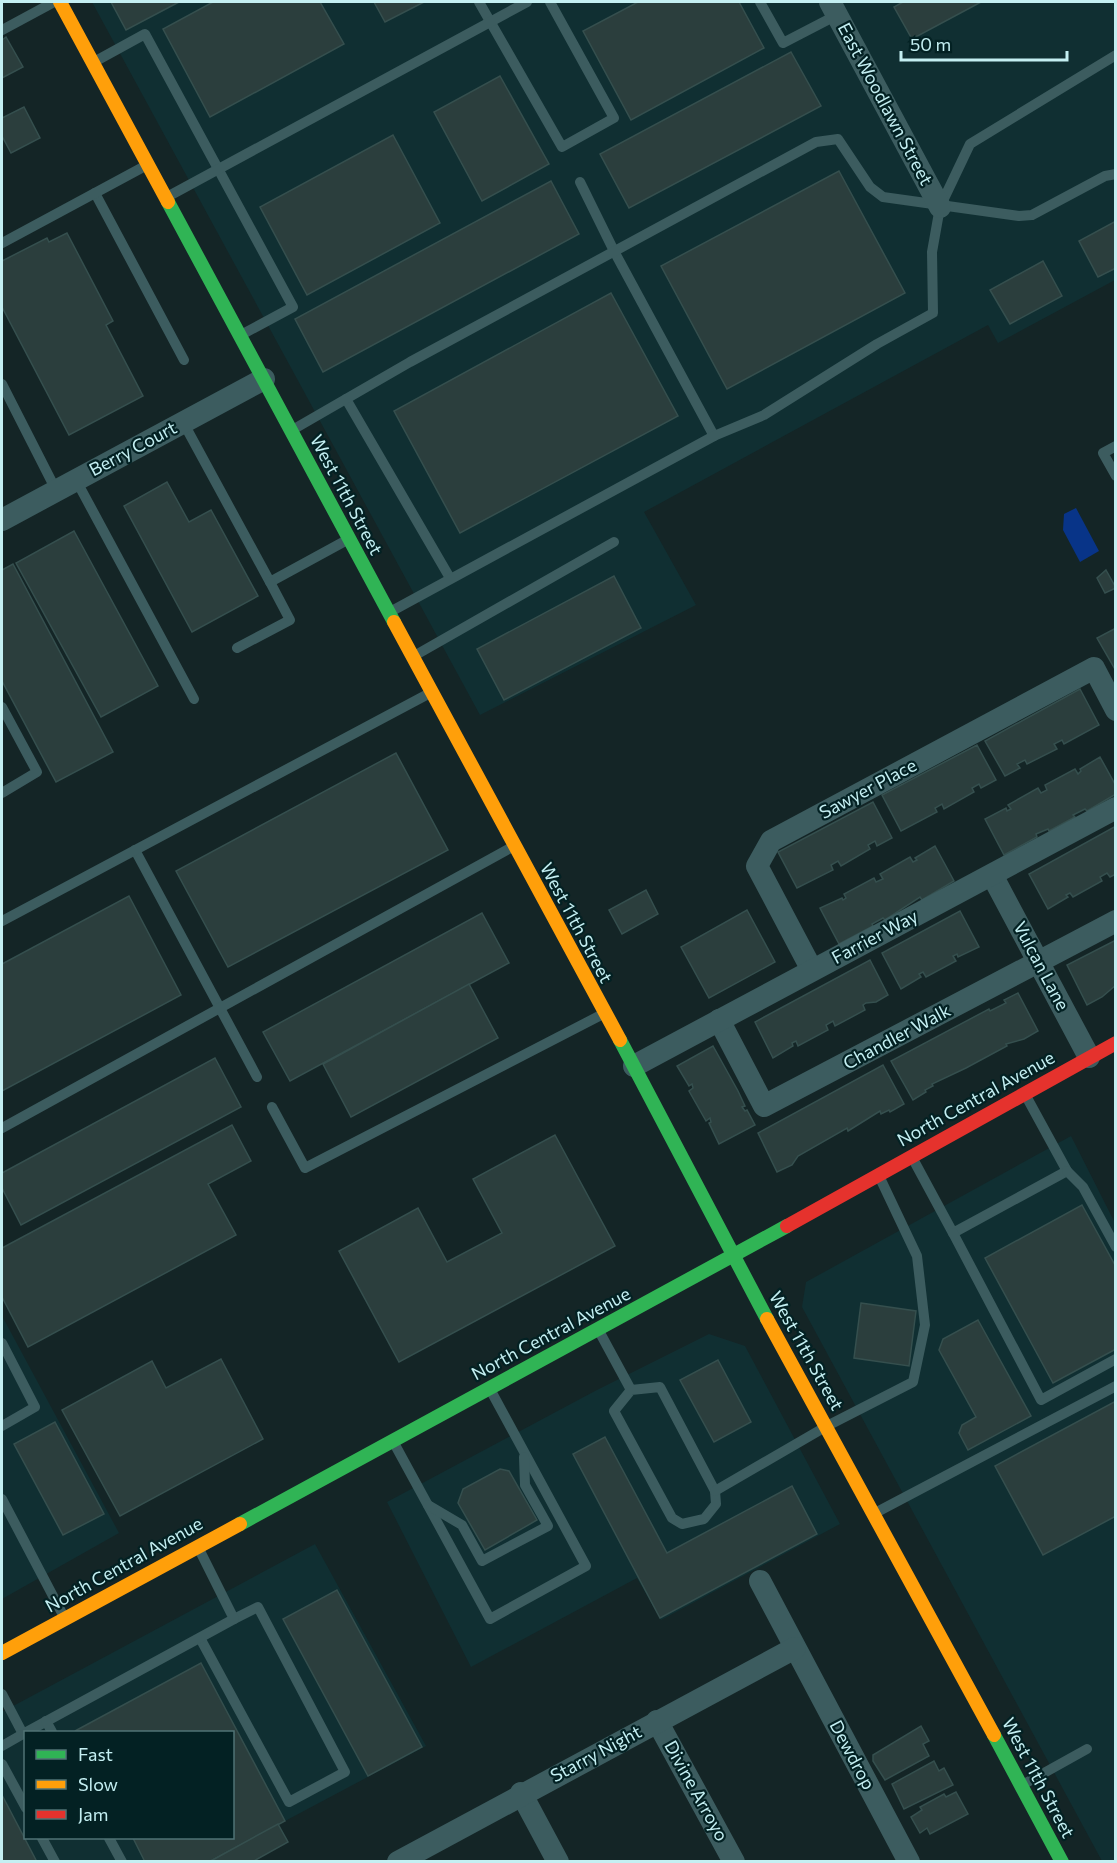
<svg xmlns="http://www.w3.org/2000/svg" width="1117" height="1863" font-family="Commissioner,sans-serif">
<rect width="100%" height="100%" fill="#142526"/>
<!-- built -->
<g fill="#102f32" fill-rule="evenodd">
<polygon points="92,2 1115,2 1115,280 998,343 988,325 644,512 696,605 480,715"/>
<polygon points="1071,1136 1115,1223 1115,1861 1102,1861 802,1307 806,1282"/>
<polygon points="2,1316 119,1533 2,1599"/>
<polygon points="709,1334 745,1346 840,1524 661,1620 637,1578 471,1667 387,1502 595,1391"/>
<path d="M315 1544 426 1746 210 1861 2 1862V1712ZM26 1732H232V1838H26Z"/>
</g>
<!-- water -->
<polygon fill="#083488" points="1076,508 1099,551 1080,562 1063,530 1064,514"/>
<!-- building -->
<g fill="#2b3e3d" stroke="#354f4e" stroke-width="1.5">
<polygon points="111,2 179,2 126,30"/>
<polygon points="213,2 320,2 344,44 210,117 163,29"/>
<polygon points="374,2 424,2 385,22"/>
<polygon points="638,2 739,2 764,48 631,120 583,31"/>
<polygon points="903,2 981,2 912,39 894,7"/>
<polygon points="6,37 23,67 2,78 2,40"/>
<polygon points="791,52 821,106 629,208 600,154"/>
<polygon points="500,76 549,164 482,201 434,112"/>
<polygon points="24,107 40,138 11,153 2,136 2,118"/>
<polygon points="393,135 440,223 307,295 260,207"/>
<polygon points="839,171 905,293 727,389 661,266"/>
<polygon points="551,181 579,234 323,372 295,319"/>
<polygon points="1116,221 1116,268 1098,277 1079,241"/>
<polygon points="67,233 113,321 106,325 143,396 69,435 2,307 2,261 47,238 49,242"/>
<polygon points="1043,261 1062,296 1010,324 990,290"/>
<polygon points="611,293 678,416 460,533 394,411"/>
<polygon points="167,482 189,522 211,510 258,596 192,632 124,506"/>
<polygon points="74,531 158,686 101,717 16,563"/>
<polygon points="13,564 113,752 56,782 2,681 2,570"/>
<polygon points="1106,570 1116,588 1105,593 1097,578"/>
<polygon points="614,576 641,628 504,700 477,649"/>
<polygon points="1116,628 1116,671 1097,638"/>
<polygon points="1080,689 1099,725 1064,744 1062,740 1054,744 1057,749 1027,764 1025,760 1017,764 1020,768 1005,776 985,741"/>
<polygon points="977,745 996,780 981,788 979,784 972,788 974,792 944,809 942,804 935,808 937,812 901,831 882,795"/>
<polygon points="396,753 448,850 228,967 176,871"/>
<polygon points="1100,757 1116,786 1116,794 1087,811 1085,809 1073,815 1075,817 1049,831 1048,829 1036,834 1037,837 1004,855 985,819 1006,808 1007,811 1011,809 1008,805 1038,788 1041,793 1047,790 1045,785 1075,769 1078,774 1081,771 1080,769"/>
<polygon points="873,802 892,838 877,846 875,841 868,845 870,849 841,866 838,861 831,865 833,870 797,888 778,852"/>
<polygon points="1116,826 1116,874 1110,877 1107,873 1100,877 1102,881 1073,897 1070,893 1066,895 1068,897 1048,909 1029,874"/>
<polygon points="935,846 954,881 922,900 920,897 885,920 883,918 872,924 873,926 839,944 820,908 842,898 843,900 846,898 844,894 874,878 876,882 883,879 880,874 910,857 913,862 917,860 915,858"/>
<polygon points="646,890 658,914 622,934 609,910"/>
<polygon points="129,896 181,995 2,1091 2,964"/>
<polygon points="747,910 775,962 709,998 681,947"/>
<polygon points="960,911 979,947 958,957 957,954 953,956 956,961 926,977 923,972 919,974 921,977 901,989 882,953"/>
<polygon points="482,913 509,963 290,1081 263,1032"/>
<polygon points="1116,940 1116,985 1102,997 1087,1005 1067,965"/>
<polygon points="870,960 888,995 876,1002 866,1003 863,1005 865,1010 835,1026 833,1021 826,1025 828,1030 798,1046 796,1041 792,1043 793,1046 773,1058 755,1022"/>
<polygon points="469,984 498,1038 351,1117 323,1064"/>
<polygon points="1018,993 1038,1031 1024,1039 1006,1044 1007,1046 966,1068 932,1084 933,1086 925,1090 926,1092 913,1100 891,1061 989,1009 990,1011 1006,1003 1004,1000"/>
<polygon points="713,1046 738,1091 745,1106 742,1107 745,1111 747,1110 755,1125 719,1144 709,1123 711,1122 710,1118 706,1121 689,1091 693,1088 692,1084 689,1086 677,1066"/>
<polygon points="215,1058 241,1107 21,1225 2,1188 2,1173"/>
<polygon points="883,1065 904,1104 890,1112 889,1110 881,1114 880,1111 848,1131 847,1128 798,1156 792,1165 777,1172 758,1133"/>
<polygon points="232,1125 251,1161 208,1184 236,1235 28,1347 2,1297 2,1248"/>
<polygon points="555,1135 615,1246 399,1362 339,1251 418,1208 447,1262 502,1233 473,1179"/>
<polygon points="1082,1205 1116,1267 1116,1349 1053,1383 985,1258"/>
<polygon points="861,1303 916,1311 909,1366 854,1358"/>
<polygon points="978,1320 1031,1416 968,1450 959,1433 962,1425 976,1417 939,1350 943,1339"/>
<polygon points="221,1359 263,1439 120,1516 62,1410 152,1361 166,1388"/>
<polygon points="718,1360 751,1422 714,1442 680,1380"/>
<polygon points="1116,1401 1116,1516 1043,1555 995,1466"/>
<polygon points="55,1422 104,1514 63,1535 14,1444"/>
<polygon points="605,1437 667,1553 792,1486 817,1534 660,1618 573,1454"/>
<polygon points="500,1469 509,1471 537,1520 485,1550 458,1503 463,1489"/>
<polygon points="337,1590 422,1747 368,1776 283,1619"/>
<polygon points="201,1663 285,1821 209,1862 145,1862 133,1838 232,1838 232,1732 75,1731"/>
<polygon points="921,1726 929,1741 923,1744 929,1756 885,1780 873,1761 873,1755"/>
<polygon points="934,1761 939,1771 944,1768 953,1785 904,1809 892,1784"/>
<polygon points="956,1792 968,1814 930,1834 927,1828 920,1833 911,1817 922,1810 920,1807 944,1794 946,1797"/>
<polygon points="2,1795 37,1862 2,1862"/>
<polygon points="278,1824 288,1842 252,1862 209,1862"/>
</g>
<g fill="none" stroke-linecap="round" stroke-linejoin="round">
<!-- lane -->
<g stroke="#3c5c5f" stroke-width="10">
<polyline points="479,2 562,147 614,118 550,2"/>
<polyline points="760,2 783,43 837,15"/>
<polyline points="2,30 54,2"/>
<polyline points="94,62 145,34 293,307 241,335"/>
<polyline points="580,182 614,251 714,436"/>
<polyline points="95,193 184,360"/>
<polyline points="167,197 527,2"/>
<polyline points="2,243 147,165"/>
<polyline points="2,384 56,490"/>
<polyline points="346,399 450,578"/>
<polyline points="183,422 270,582 347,540"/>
<polyline points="294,429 410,362 816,142 838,139 870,187 883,197 1019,216 1032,215 1105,176 1116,174"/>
<polyline points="1116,446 1103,453 1116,476"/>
<polyline points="76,480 194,699"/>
<polyline points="390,612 714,436 764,415 877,344 933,313 932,252 940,207 970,144 1116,55"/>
<polyline points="237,648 290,620 270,582"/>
<polyline points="414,656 614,542"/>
<polyline points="2,707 37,772 2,793"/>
<polyline points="135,850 257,1077"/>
<polyline points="2,921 430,693"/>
<polyline points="272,1107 305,1168 603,1014"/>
<polyline points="2,1128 514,846"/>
<polyline points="913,1159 953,1233 1067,1171 1026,1096"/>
<polyline points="1067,1171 1083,1187 1116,1247"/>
<polyline points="953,1233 1041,1400 1116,1359"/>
<polyline points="599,1331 631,1390 614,1411 672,1518 682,1524 704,1519 716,1504 715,1491 660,1387 631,1390"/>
<polyline points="2,1343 35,1407 2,1426"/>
<polyline points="394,1443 490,1619 586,1566 491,1391"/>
<polyline points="715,1491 827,1426 913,1382 925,1325 917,1256 880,1178"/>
<polyline points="2,1499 63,1615"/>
<polyline points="428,1505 462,1525 482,1561 548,1526 525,1485 524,1457"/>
<polyline points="877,1512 1116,1386"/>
<polyline points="200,1638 289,1802 345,1772 258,1607 234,1619"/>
<polyline points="2,1694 23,1734 234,1619 199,1549"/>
<polyline points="46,1721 52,1732"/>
<polyline points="2,1746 23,1734"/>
<polyline points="2,1764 26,1808"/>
<polyline points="1024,1784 1087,1749"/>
<polyline points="42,1838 55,1862"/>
<polyline points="109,1838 122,1862"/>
</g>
<!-- street -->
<g stroke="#3c5c5f" stroke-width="22">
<polyline points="830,2 940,207"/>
<polyline points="2,520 264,379"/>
<polyline points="992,875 1089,1057"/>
<polyline points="812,970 757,866 771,841 1094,668 1116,710"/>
<polyline points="719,1020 764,1106 1116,921"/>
<polyline points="634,1066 1116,808"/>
<polyline points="760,1581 909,1862"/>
<polyline points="657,1721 734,1862"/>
<polyline points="521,1793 558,1862"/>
<polyline points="398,1862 795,1648"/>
</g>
<!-- fast -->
<g stroke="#30b455" stroke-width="14">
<polyline points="168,202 394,622"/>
<polyline points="620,1040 767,1319"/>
<polyline points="240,1524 787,1226"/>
<polyline points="994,1735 1062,1862"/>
</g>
<!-- slow -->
<g stroke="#ff9f0a" stroke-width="14">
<polyline points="60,2 168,202"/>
<polyline points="394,622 620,1040"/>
<polyline points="767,1319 994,1735"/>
<polyline points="2,1653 240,1524"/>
</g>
<!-- jam -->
<polyline stroke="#e5322d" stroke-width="14" points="787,1226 1116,1043"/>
</g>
<g text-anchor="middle" stroke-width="4.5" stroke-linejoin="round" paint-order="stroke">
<!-- street labels -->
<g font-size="18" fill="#c4eff2" stroke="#032123">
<text transform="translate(885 104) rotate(62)" y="6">East Woodlawn Street</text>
<text transform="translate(133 449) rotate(-28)" y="6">Berry Court</text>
<text transform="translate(346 495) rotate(62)" y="6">West 11th Street</text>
<text transform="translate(868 789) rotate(-28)" y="6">Sawyer Place</text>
<text transform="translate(576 923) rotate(62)" y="6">West 11th Street</text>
<text transform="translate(875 937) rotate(-28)" y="6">Farrier Way</text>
<text transform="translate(1041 966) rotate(62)" y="6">Vulcan Lane</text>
<text transform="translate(897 1037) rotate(-28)" y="6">Chandler Walk</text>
<text transform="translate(976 1099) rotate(-29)" y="6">North Central Avenue</text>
<text transform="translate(551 1334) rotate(-28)" y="6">North Central Avenue</text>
<text transform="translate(806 1351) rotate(61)" y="6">West 11th Street</text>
<text transform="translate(124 1565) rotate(-29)" y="6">North Central Avenue</text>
<text transform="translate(596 1754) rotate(-28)" y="6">Starry Night</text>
<text transform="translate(852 1755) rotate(62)" y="6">Dewdrop</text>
<text transform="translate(1038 1778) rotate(62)" y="6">West 11th Street</text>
<text transform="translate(696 1791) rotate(61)" y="6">Divine Arroyo</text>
</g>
</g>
<!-- border -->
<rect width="1117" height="1863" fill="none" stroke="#c4eff2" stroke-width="6"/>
<!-- legend -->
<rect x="24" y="1731" width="210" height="108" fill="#032123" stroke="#507376" stroke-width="1.5"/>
<rect x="36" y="1750" width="30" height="9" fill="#30b455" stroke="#507376" stroke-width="1.5"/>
<text x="78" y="1761" font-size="18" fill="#c4eff2">Fast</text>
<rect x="36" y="1780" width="30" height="9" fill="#ff9f0a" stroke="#507376" stroke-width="1.5"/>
<text x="78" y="1791" font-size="18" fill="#c4eff2">Slow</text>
<rect x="36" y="1810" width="30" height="9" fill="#e5322d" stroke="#507376" stroke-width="1.5"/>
<text x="78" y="1821" font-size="18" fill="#c4eff2">Jam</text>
<!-- scale -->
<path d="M901 51v9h166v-9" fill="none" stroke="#c4eff2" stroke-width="3"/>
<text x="910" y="51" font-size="18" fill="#c4eff2" stroke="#032123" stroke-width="4.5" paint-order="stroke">50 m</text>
</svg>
